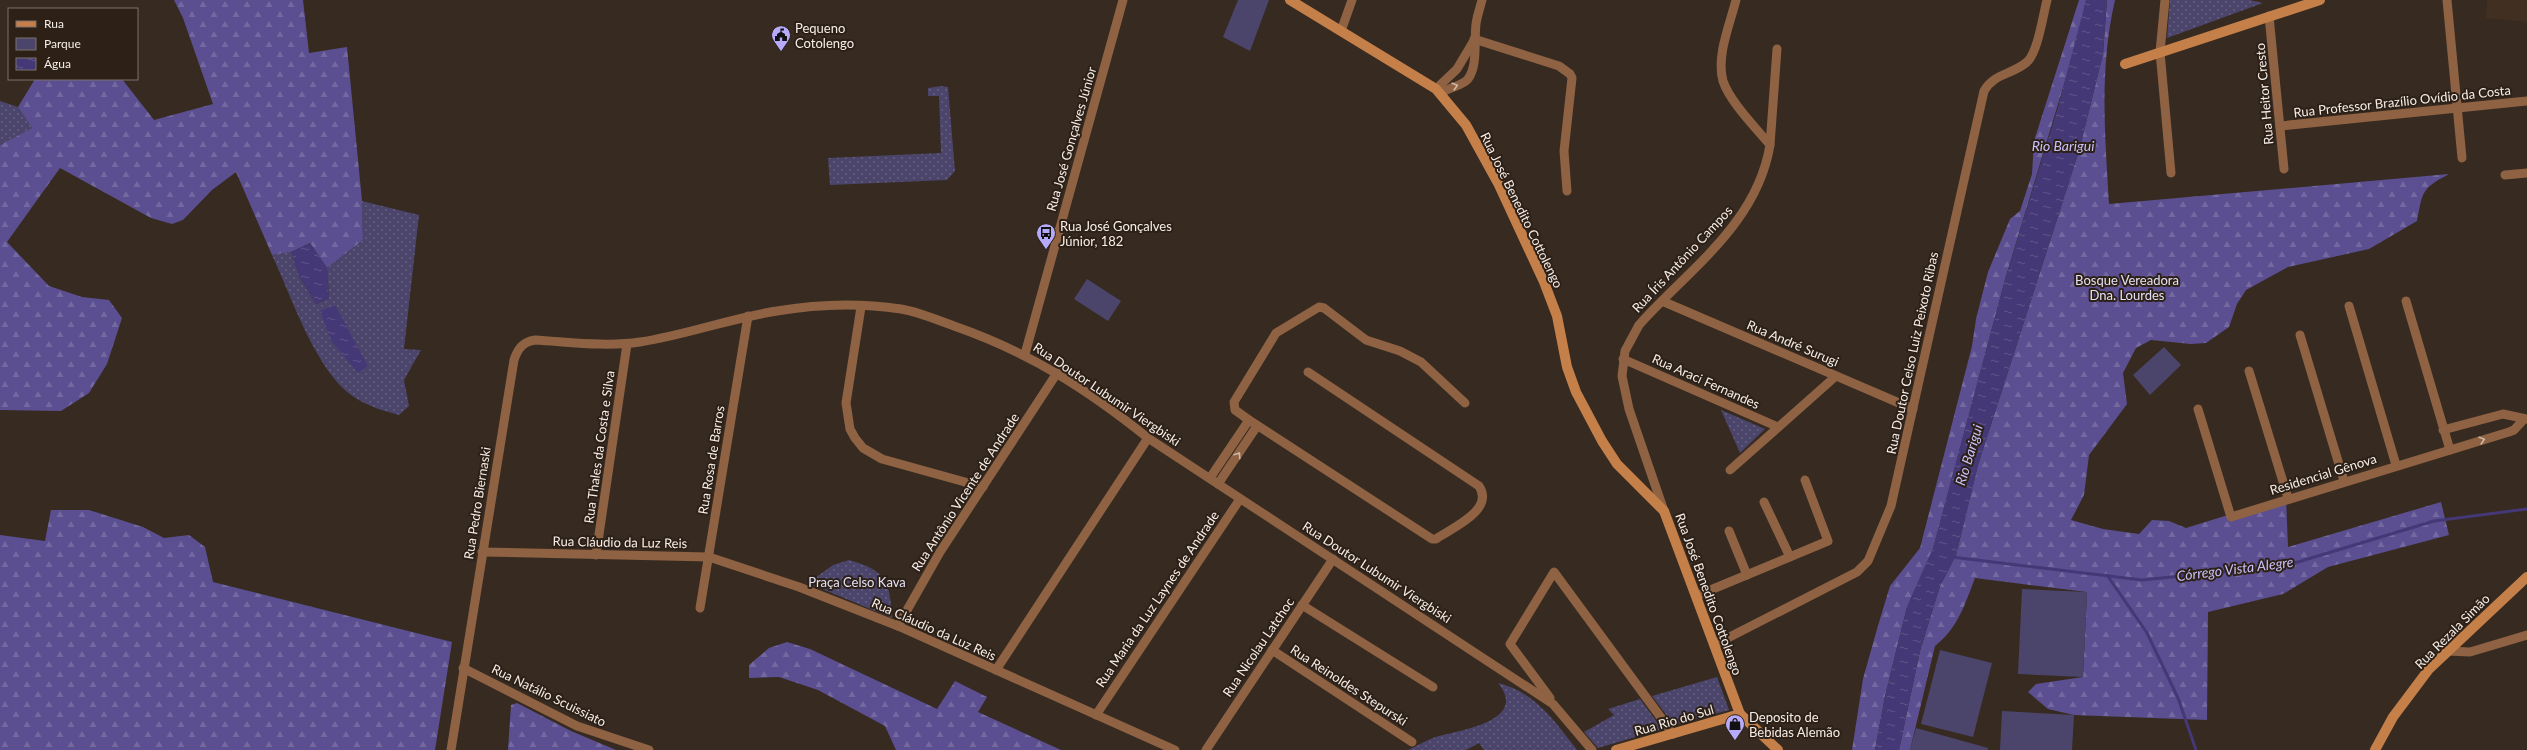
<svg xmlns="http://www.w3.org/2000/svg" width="2527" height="750" font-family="Lato,sans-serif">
<defs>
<pattern id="green-dots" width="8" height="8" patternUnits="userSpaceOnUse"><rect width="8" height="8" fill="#4b456b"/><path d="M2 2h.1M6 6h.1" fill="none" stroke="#666080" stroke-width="1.8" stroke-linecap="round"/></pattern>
<pattern id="forest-firs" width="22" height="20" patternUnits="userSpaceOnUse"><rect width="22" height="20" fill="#5b4f91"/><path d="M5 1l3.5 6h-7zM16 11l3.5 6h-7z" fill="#7369a0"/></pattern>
<pattern id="water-ripples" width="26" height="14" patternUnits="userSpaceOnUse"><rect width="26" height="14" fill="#453877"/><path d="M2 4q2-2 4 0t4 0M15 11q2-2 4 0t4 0" fill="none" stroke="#61558a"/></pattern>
</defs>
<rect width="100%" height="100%" fill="#362a21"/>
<!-- built -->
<polygon fill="#412f22" points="2487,0 2527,0 2527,22 2486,18"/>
<!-- green -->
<g fill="url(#green-dots)">
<polygon points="2170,0 2250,0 2263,3 2167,38"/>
<polygon points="941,86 948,87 955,171 947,180 830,185 828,158 941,153 939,96 928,96 928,88"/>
<polygon points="0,101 18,107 32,128 0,145"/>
<path d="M362 201 419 215 404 349 421 350 404 380 409 406 399 415C380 410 361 404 346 391 313 362 291 296 272 255L291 252 300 278 316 304 329 298 327 268 363 240Z"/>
<polygon points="1721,410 1765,429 1740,453"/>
<path d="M849 560C886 570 890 582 892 618L808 583 833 565Z"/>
<polygon points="1717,677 1729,710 1674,725 1652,696"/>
<path d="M1498 683C1535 692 1555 721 1577 750H1484L1479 743 1466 750H1408C1417 746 1426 740 1436 737 1461 730 1529 721 1498 683Z"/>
<polygon points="1640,699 1662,729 1598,748 1584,732 1614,715 1608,709"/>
</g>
<!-- forest -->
<g fill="url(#forest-firs)">
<polygon points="174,0 303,0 309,53 347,47 362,201 363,240 327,268 310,243 291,252 272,255 236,172 212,190 183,220 172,224 151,218 60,168 7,242 49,286 82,297 109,300 122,318 107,364 89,393 61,411 0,410 0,145 32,128 18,107 35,79 122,79 154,120 213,104 183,18"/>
<polygon points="2079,0 2086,0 2078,38 2006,276 1933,549 1907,607 1885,696 1875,750 1852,750 1863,679 1877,629 1890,586 1920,548 1972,346 1976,319 1988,272 2010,219 2020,211 2032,174 2034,141"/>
<path d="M2107 0H2115C2099 70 2105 134 2109 204L2449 174C2421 189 2423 191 2417 221L2369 249 2288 267 2246 290 2237 304 2229 327 2206 343 2191 344 2151 340 2136 348 2123 373 2127 404 2089 455 2084 495 2071 520 2103 529 2139 534 2152 520 2169 521 2186 528 2286 497 2288 547 2441 502 2449 535 2328 567 2283 594 2208 612 2207 720 2074 715 2048 709 2028 692 2036 684 2083 677 2087 592 1975 578C1965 604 1958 628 1935 646L1910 750H1899L1920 651 1940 586 1956 555 1978 465 2079 151 2103 54Z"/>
<polygon points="51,510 89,510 143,527 164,538 189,535 205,547 213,582 452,642 435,750 0,750 0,535 45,541"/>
<polygon points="787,642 810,649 937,709 955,681 987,697 978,712 1061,750 896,750 885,726 818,690 779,677 749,678 749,665 769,648"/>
<polygon points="517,703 571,731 616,750 508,750 511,705"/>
</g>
<!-- pitch -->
<g fill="#4b456b">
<polygon points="1238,0 1269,0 1250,51 1223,37"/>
<polygon points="1087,279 1121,301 1108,321 1074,299"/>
<polygon points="2164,347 2181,365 2150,395 2133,375"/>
<polygon points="2022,589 2087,592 2083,677 2018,674"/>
<polygon points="1940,650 1992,663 1973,737 1921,724"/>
<polygon points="2002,711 2074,715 2072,750 2000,750"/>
<polygon points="1916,728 1988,748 1988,750 1910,750"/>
</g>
<!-- water -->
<g fill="url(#water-ripples)">
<polygon points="2086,0 2107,0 2103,54 2079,151 1978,465 1956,555 1940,586 1920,651 1899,750 1875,750 1885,696 1907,607 1933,548 2006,276 2058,107"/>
<polygon points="310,243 327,268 329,298 316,304 300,278 291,252"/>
<polygon points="335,305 368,366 358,373 332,342 320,311"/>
</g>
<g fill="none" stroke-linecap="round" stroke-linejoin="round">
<!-- stream -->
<g stroke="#453877" stroke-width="3">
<polyline points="1952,557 2142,580 2288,565 2434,521 2527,509"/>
<polyline points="2107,575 2147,633 2178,698 2196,750"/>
</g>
<!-- street -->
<g stroke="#8e6242" stroke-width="9">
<polyline points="2165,0 2160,52 2171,173"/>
<polyline points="2447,0 2462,158"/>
<polyline points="2269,16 2284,169"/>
<polyline points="1341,31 1352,0"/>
<polyline points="1474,39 1559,66 1570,74 1572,78 1564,151 1567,191"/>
<polyline points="1436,89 1457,69 1473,42"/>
<path d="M1441 93C1448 88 1464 85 1468 79 1478 66 1474 40 1476 24 1477 16 1480 8 1482 0"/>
<polyline points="2280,126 2527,101"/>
<polyline points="1770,145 1777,49"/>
<polyline points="2505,175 2527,173"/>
<polyline points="1662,301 1913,409"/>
<polyline points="2406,301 2450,450"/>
<polyline points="2349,306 2396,465"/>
<polyline points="861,307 846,403 850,429 855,438 863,448 882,459 983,487"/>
<polyline points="2300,335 2344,481"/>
<polyline points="1025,354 1123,0"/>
<polyline points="1623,359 1778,427"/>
<polyline points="2249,371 2288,498"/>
<path d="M1308 372 1479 486C1495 510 1452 528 1436 539H1432L1249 420 1235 410 1234 402 1276 333 1319 307 1324 308 1366 340 1400 351 1421 362 1465 403"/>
<polyline points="2198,409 2231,517 2509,432 2514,430 2524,419"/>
<polyline points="2443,430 2503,414 2527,419"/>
<polyline points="1730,470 1836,376"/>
<polyline points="1210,478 1249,420"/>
<polyline points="1218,484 1257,426"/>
<polyline points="1764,502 1790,557"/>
<path d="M1664 511 1629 409 1622 376 1625 351 1639 325C1689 269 1757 224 1770 145 1756 128 1730 102 1723 81 1716 56 1730 24 1736 0"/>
<polyline points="1729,531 1747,575"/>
<polyline points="482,552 709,557 799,587 898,626 1175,750"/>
<polyline points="596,555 627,344"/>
<polyline points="1696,596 1828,541 1805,480"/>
<polyline points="1302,605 1433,687"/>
<polyline points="700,608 748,316"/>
<polyline points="898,626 940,552 1057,373"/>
<path d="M1714 645 1857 572 1868 561 1891 506 1984 91C1994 73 2012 75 2027 62 2038 52 2043 15 2047 0"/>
<polyline points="1272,650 1412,742"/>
<polyline points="2447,651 2470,652 2527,635"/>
<polyline points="463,668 577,726 649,750"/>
<polyline points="996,670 1148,438"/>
<polyline points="1550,698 1510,644 1554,572 1673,734"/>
<polyline points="1096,715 1240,499"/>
<path d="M451 750 514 360C518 348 523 342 535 340 570 342 606 347 640 342 686 335 731 318 777 311 817 304 861 303 901 309 919 312 937 320 954 326 1029 352 1087 389 1148 438L1553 704 1592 750"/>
<polyline points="1206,750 1333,559"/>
</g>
<!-- secondary -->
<g stroke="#c57f49" stroke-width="10">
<polyline points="1290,0 1436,89 1466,125 1498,183 1544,282 1557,316 1567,367 1576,392 1602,441 1617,464 1664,511 1740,714 1778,750"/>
<polyline points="2125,64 2320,0"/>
<polyline points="1616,750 1740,714"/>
<polyline points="2375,750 2393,717 2429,669 2527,577"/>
</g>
</g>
<!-- one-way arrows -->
<defs><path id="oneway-chevron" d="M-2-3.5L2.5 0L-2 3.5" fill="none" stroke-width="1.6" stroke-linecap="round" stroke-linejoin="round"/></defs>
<g stroke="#cdb6a6">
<use href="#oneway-chevron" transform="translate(1455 86) rotate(-17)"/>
<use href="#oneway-chevron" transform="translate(2482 440) rotate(-17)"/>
<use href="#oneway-chevron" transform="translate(1238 455) rotate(-56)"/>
</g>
<!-- icons -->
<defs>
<symbol id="civic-pin" viewBox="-11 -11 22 30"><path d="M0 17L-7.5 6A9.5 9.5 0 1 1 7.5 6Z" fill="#b6abf8" stroke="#2c2017"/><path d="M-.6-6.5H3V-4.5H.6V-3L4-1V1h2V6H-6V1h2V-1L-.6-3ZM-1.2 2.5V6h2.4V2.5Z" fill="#111"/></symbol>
<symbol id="bus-pin" viewBox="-11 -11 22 30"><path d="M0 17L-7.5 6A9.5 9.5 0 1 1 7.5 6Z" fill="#b6abf8" stroke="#2c2017"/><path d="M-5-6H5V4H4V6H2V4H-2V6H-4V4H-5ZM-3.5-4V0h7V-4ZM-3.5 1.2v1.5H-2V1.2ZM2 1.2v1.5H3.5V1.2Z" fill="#111"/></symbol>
<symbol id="shop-pin" viewBox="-11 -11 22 30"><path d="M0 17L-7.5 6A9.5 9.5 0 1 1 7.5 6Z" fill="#b6abf8" stroke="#2c2017"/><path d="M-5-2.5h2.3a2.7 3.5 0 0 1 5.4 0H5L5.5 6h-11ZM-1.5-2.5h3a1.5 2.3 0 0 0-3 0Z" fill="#111"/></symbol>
</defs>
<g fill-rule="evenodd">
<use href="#civic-pin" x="770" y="24" width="22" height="30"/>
<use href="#bus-pin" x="1035" y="222" width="22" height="30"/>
<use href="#shop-pin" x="1724" y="713" width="22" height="30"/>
</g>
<g text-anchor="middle" stroke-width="4" stroke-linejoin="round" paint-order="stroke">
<!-- poi labels -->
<g font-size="13" fill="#f7eee8" stroke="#2c2017" text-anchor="start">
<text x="795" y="33">Pequeno<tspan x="795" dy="15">Cotolengo</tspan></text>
<text x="1060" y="231">Rua José Gonçalves<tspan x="1060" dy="15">Júnior, 182</tspan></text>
<text x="1749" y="722">Deposito de<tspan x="1749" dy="15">Bebidas Alemão</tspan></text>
</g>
<!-- street labels -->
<g font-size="13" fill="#f7eee8" stroke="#2c2017">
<text transform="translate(2264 94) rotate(-95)" y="5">Rua Heitor Cresto</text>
<text transform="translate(2402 101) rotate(-6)" y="5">Rua Professor Brazílio Ovídio da Costa</text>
<text transform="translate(1071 139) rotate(-74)" y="5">Rua José Gonçalves Júnior</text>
<text transform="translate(1522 210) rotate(64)" y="5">Rua José Benedito Cottolengo</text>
<text transform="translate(1682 259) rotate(-47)" y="5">Rua Íris Antônio Campos</text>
<text transform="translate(1793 343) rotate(23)" y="5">Rua André Surugi</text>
<text transform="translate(1912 353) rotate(-78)" y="5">Rua Doutor Celso Luiz Peixoto Ribas</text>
<text transform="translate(1706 381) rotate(24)" y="5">Rua Araci Fernandes</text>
<text transform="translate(1107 394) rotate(34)" y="5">Rua Doutor Lubumir Viergbiski</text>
<text transform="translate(599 447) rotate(-82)" y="5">Rua Thales da Costa e Silva</text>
<text transform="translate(711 460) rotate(-81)" y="5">Rua Rosa de Barros</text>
<text transform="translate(2323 474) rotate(-17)" y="5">Residencial Gênova</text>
<text transform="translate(965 492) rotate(-57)" y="5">Rua Antônio Vicente de Andrade</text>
<text transform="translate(477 503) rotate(-81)" y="5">Rua Pedro Biernaski</text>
<text transform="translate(620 542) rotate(1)" y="5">Rua Cláudio da Luz Reis</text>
<text transform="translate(1377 572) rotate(33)" y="5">Rua Doutor Lubumir Viergbiski</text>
<text transform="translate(1709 594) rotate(70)" y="5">Rua José Benedito Cottolengo</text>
<text transform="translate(1157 599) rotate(-56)" y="5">Rua Maria da Luz Laynes de Andrade</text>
<text transform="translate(934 629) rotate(24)" y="5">Rua Cláudio da Luz Reis</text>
<text transform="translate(2452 631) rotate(-45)" y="5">Rua Rezala Simão</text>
<text transform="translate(1258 647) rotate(-56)" y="5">Rua Nicolau Latchoc</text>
<text transform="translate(1349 685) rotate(33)" y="5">Rua Reinoldes Stepurski</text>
<text transform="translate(549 695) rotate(26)" y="5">Rua Natálio Scuissiato</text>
<text transform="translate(1674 720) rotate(-16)" y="5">Rua Rio do Sul</text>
</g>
<!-- park labels -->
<g font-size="13" fill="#e3e1f5" stroke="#2c2017">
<text x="2127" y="285">Bosque Vereadora<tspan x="2127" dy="15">Dna. Lourdes</tspan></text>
<text x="857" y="587">Praça Celso Kava</text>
</g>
<!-- water labels -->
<g font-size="14" font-style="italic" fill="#c9c2fb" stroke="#2c2017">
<text x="2063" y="151">Rio Barigui</text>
<text transform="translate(1969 455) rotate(-73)" y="5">Rio Barigui</text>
<text transform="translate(2235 569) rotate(-7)" y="5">Córrego Vista Alegre</text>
</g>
</g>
<!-- legend -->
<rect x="8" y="8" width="130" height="72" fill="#2c2017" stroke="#7d726b"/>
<rect x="16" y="21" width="20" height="6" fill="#c57f49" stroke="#7d726b"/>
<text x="44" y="28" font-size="12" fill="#f7eee8">Rua</text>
<rect x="16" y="38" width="20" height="12" fill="#4b456b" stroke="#7d726b"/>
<text x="44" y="48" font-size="12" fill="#f7eee8">Parque</text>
<rect x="16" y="58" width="20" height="12" fill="url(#water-ripples)" stroke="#7d726b"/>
<text x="44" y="68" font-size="12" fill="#f7eee8">Água</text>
</svg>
